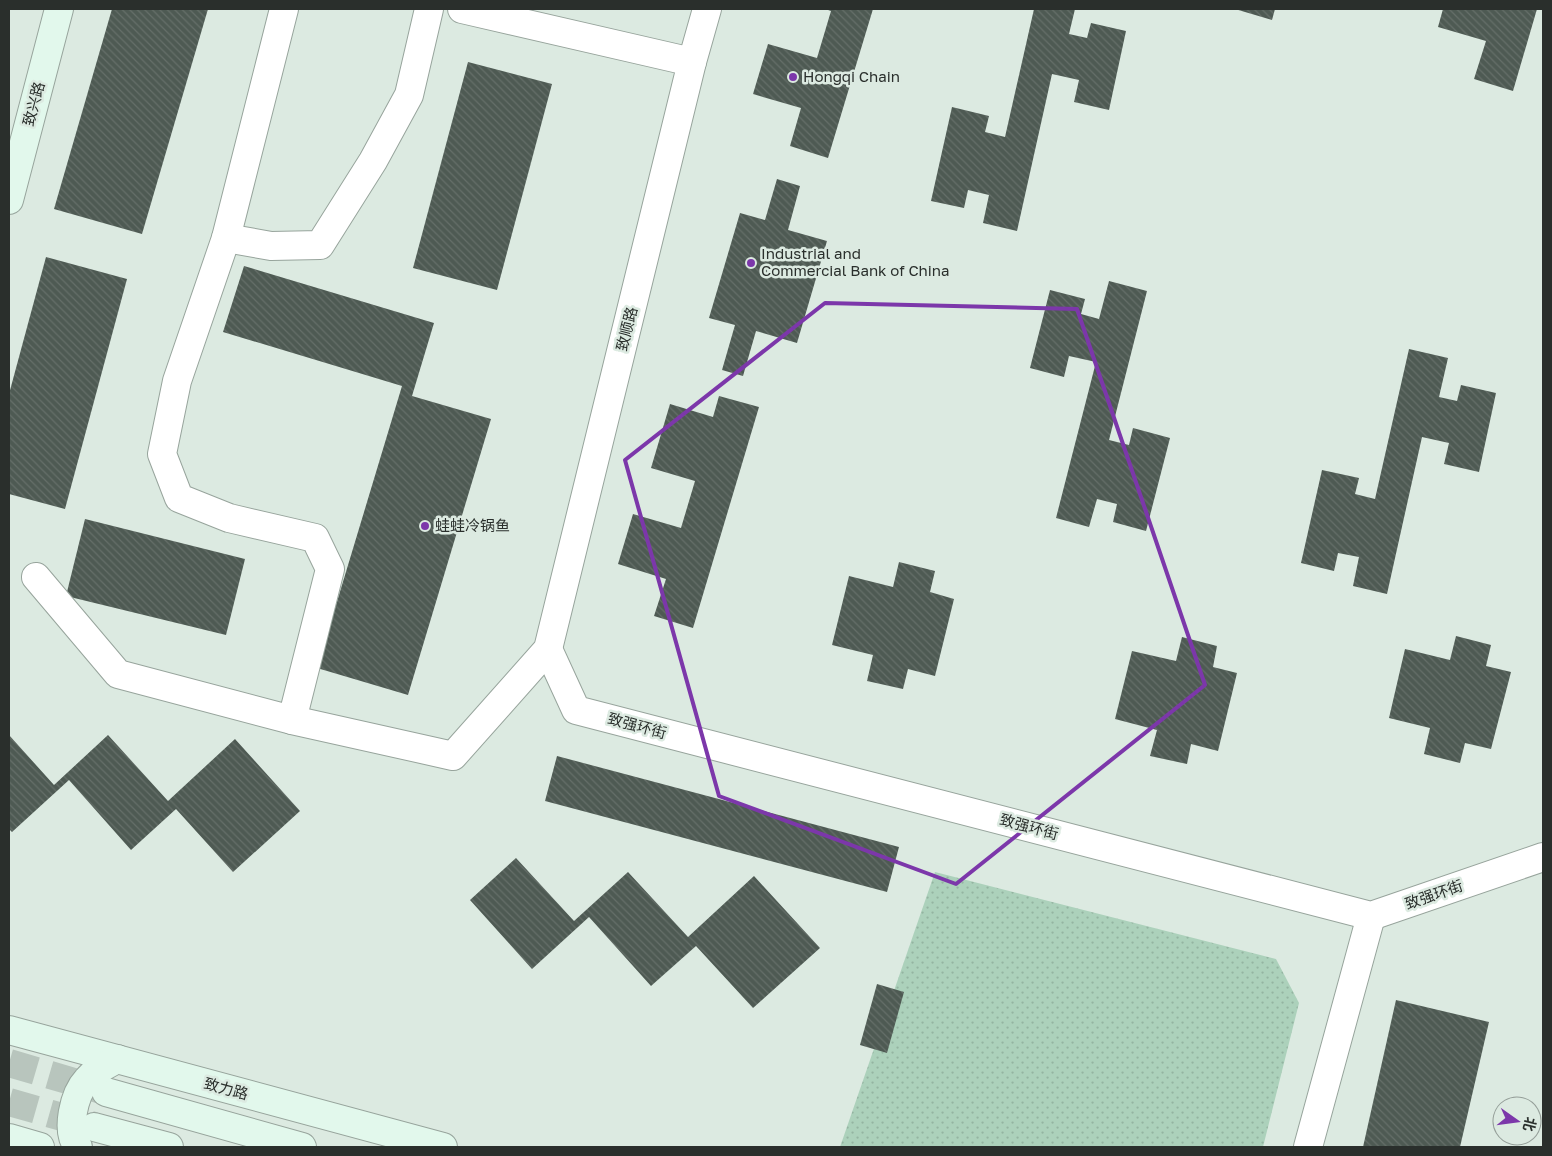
<svg xmlns="http://www.w3.org/2000/svg" width="1552" height="1156" font-family="'Golos Text','Noto Sans SC',sans-serif">
<defs>
<pattern id="grass-dots" width="8" height="8" patternUnits="userSpaceOnUse" patternTransform="scale(1.25)"><rect width="8" height="8" fill="#acd1bb"/><path d="M2 2h.1M6 6h.1" fill="none" stroke="#94b4a1" stroke-width="1.8" stroke-linecap="round"/></pattern>
<pattern id="building-back-hatch" width="6" height="6" patternUnits="userSpaceOnUse" patternTransform="scale(1.25)"><rect width="6" height="6" fill="#4e5a53"/><path d="M-1 5l2 2M0 0l6 6M5-1l2 2" fill="none" stroke="#656f69"/></pattern>
</defs>
<rect width="100%" height="100%" fill="#dceae1"/>
<!-- grass -->
<polygon fill="url(#grass-dots)" points="935,872 1276,959 1299,1003 1263,1147 840,1147"/>
<!-- building -->
<g fill="url(#building-back-hatch)">
<polygon points="112,9 208,9 142,234 54,209"/>
<polygon points="825,9 873,9 828,158 790,146 801,108 753,94 768,44 817,58 831,11"/>
<polygon points="1034,9 1075,9 1069,34 1087,38 1091,23 1126,31 1109,110 1074,102 1079,80 1052,74 1017,231 983,223 989,195 968,190 964,208 931,201 952,107 989,116 985,132 1005,137"/>
<polygon points="1235,9 1275,9 1272,20"/>
<polygon points="1443,9 1537,9 1513,91 1474,79 1486,41 1438,27"/>
<polygon points="468,62 552,84 497,290 413,268"/>
<polygon points="777,179 800,186 788,230 827,241 797,343 756,331 743,376 722,370 735,325 709,318 740,213 765,220"/>
<polygon points="46,257 127,279 65,509 9,494 9,394"/>
<polygon points="244,266 434,323 412,396 491,419 408,695 317,668 402,386 223,332"/>
<polygon points="1109,281 1147,291 1109,440 1129,445 1133,428 1170,438 1146,531 1113,522 1117,504 1097,499 1089,527 1056,518 1096,362 1069,356 1064,377 1030,368 1050,290 1085,299 1081,314 1099,319"/>
<polygon points="1409,349 1448,358 1439,397 1457,401 1461,385 1496,393 1479,472 1444,464 1449,443 1422,437 1387,594 1353,586 1359,557 1338,553 1334,571 1301,563 1322,470 1359,478 1355,494 1375,499"/>
<polygon points="719,396 759,407 693,628 654,616 666,579 618,564 633,514 681,528 695,481 651,468 670,404 713,417"/>
<polygon points="85,519 245,559 226,635 66,596"/>
<polygon points="899,562 935,571 930,592 954,599 935,676 908,669 903,689 867,681 873,655 832,645 849,576 893,587"/>
<polygon points="1456,636 1491,645 1486,666 1511,672 1491,749 1465,743 1460,763 1424,754 1430,728 1389,718 1405,649 1450,660"/>
<polygon points="1182,637 1217,646 1213,667 1237,673 1218,751 1191,744 1187,764 1150,756 1157,730 1115,719 1132,651 1176,661"/>
<polygon points="9,735 54,785 108,735 168,801 235,739 300,811 233,872 176,809 131,850 69,780 12,832 9,829"/>
<polygon points="557,756 899,847 887,892 545,801"/>
<polygon points="516,858 574,921 628,872 688,937 754,876 820,948 753,1008 696,946 651,986 589,917 532,969 470,900"/>
<polygon points="877,984 904,992 887,1053 860,1045"/>
<polygon points="1396,1000 1489,1022 1460,1147 1363,1147"/>
</g>
<g fill="none" stroke-linecap="round" stroke-linejoin="round">
<!-- secondary-tunnel -->
<g stroke="#b8c5bd" stroke-width="28" stroke-dasharray="28 14" stroke-linecap="butt">
<polyline points="9,1063 105,1091"/>
<polyline points="9,1102 94,1126"/>
</g>
<defs>
<g id="street">
<polyline points="462,9 692,62"/>
<polyline points="226,238 271,246 320,245 373,161 409,95 429,9"/>
<polyline points="36,577 118,674 292,720 330,569 315,538 229,518 179,498 162,454 177,381 226,238 284,9"/>
<polyline points="548,649 576,710 1371,916 1543,857"/>
<polyline points="292,720 453,756 548,649 692,62 707,9"/>
<polyline points="1308,1147 1371,916"/>
</g>
<g id="secondary">
<polyline points="9,200 59,9"/>
<polyline points="9,1030 443,1147"/>
<polyline points="106,1092 302,1147"/>
<polyline points="94,1127 169,1147"/>
<polyline points="9,1138 40,1147"/>
<path d="M78 1147C65 1131 74 1094 87 1080 95 1070 106 1065 117 1059"/>
</g>
</defs>
<!-- street casing -->
<use href="#street" stroke="#97a49c" stroke-width="30"/>
<!-- secondary casing -->
<use href="#secondary" stroke="#97a49c" stroke-width="30"/>
<!-- street -->
<use href="#street" stroke="#fff" stroke-width="28"/>
<!-- secondary -->
<use href="#secondary" stroke="#e2f8ec" stroke-width="28"/>
</g>
<!-- marked area -->
<path fill="none" stroke="#7c37aa" stroke-width="4" stroke-linejoin="round" d="M825 303 1077 309 1205 685 956 884 719 796 625 460Z"/>
<!-- markers -->
<g fill="#7c37aa" stroke="#dceae1" stroke-width="2">
<circle cx="793" cy="77" r="5"/>
<circle cx="751" cy="263" r="5"/>
<circle cx="425" cy="526" r="5"/>
</g>
<g text-anchor="middle" stroke-width="5" stroke-linejoin="round" paint-order="stroke">
<!-- poi labels -->
<g font-size="15" fill="#2a2f2c" stroke="#dceae1" text-anchor="start">
<text x="803" y="82">Hongqi Chain</text>
<text x="761" y="259">Industrial and<tspan x="761" dy="17">Commercial Bank of China</tspan></text>
<text x="435" y="531">蛙蛙冷锅鱼</text>
</g>
<!-- street labels -->
<g font-size="15" fill="#2a2f2c" stroke="#dceae1">
<text transform="translate(34 104) rotate(-75)" y="5">致兴路</text>
<text transform="translate(627 329) rotate(-76)" y="5">致顺路</text>
<text transform="translate(637 726) rotate(15)" y="5">致强环街</text>
<text transform="translate(1029 827) rotate(15)" y="5">致强环街</text>
<text transform="translate(1434 895) rotate(-19)" y="5">致强环街</text>
<text transform="translate(226 1089) rotate(15)" y="5">致力路</text>
</g>
</g>
<!-- border -->
<rect width="1552" height="1156" fill="none" stroke="#2a2f2c" stroke-width="20"/>
<!-- north arrow -->
<g transform="translate(1517 1121) rotate(104)"><circle r="24" fill="#dceae1" stroke="#959f99"/>
<path d="M0-4L9 19L0 12L-9 19Z" fill="#7c37aa"/>
<text y="-8" font-size="14" font-weight="bold" text-anchor="middle" fill="#2a2f2c">北</text>
</g>
</svg>
